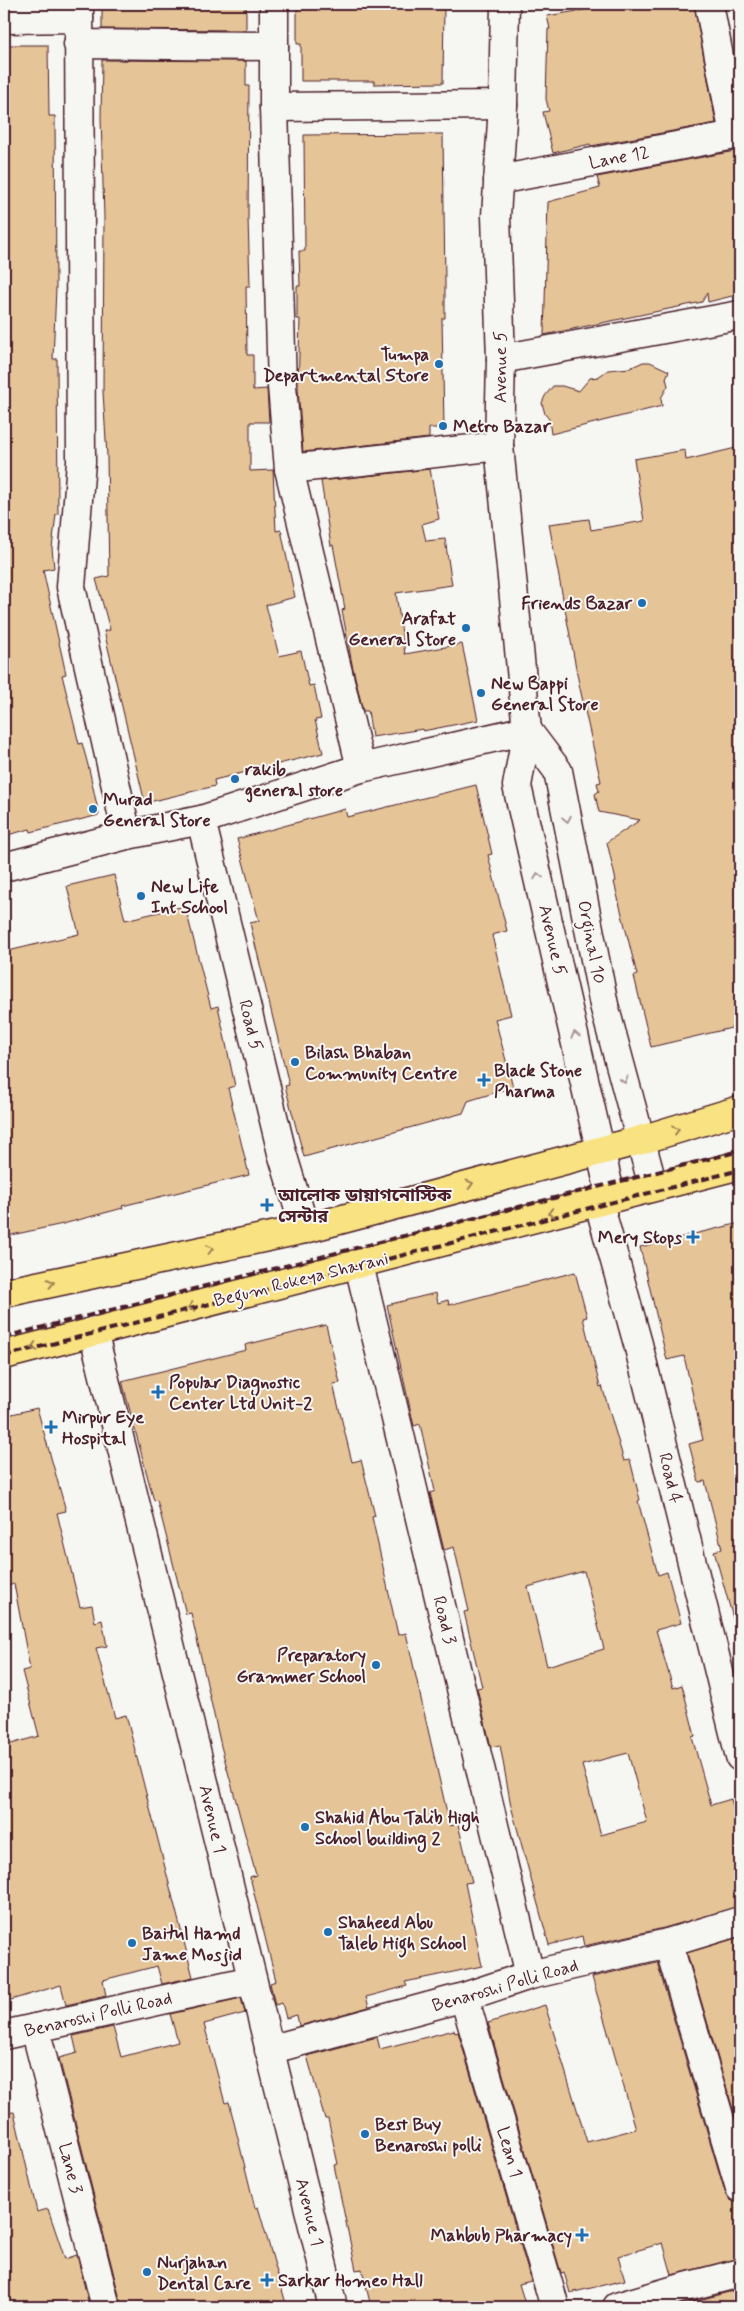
<svg xmlns="http://www.w3.org/2000/svg" width="744" height="2311" font-family="Mynerve,'Noto Sans Bengali',sans-serif">
<rect width="100%" height="100%" fill="#f6f6f2"/>
<filter id="ink" filterUnits="userSpaceOnUse"><feTurbulence type="fractalNoise" baseFrequency=".02" numOctaves="2"/><feDisplacementMap in="SourceGraphic" scale="10" xChannelSelector="R" yChannelSelector="G"/><feConvolveMatrix kernelMatrix="1 2 1 2 8 2 1 2 1" color-interpolation-filters="sRGB"/></filter>
<g filter="url(#ink)">
<!-- building -->
<g fill="#e5c497" stroke="#4a1f2b" fill-rule="evenodd">
<polygon points="102,4 246,4 246,30 102,29"/>
<polygon points="297,4 444,4 443,83 374,84 374,81 301,81 301,44 297,44"/>
<polygon points="620,4 694,4 716,123 591,146 590,144 553,153 543,112 549,111 546,99 548,29 550,29 547,16"/>
<polygon points="4,45 48,45 49,116 55,116 56,288 53,359 57,359 58,514 56,514 52,548 54,568 43,570 66,674 62,675 79,744 82,743 89,769 99,815 31,832 30,829 4,836"/>
<polygon points="102,60 246,61 246,86 249,86 248,218 250,286 246,286 247,355 253,355 253,390 267,389 269,422 250,422 250,471 273,470 276,531 281,530 295,597 266,605 279,656 301,651 309,686 314,685 321,719 315,720 323,753 214,780 215,786 145,803 104,631 110,630 96,579 109,576 107,456 103,392 104,217 101,118"/>
<polygon points="443,134 445,283 445,318 442,318 444,428 429,428 429,438 303,452 298,389 300,319 297,319 297,286 300,286 299,251 305,251 304,135"/>
<polygon points="740,150 740,294 708,302 707,293 702,302 544,335 548,202 600,188 597,177"/>
<polygon points="643,362 650,362 669,371 666,378 668,386 661,398 662,406 551,434 549,419 545,414 542,403 545,396 553,386 562,386 579,391 590,378 598,377 608,370 630,368"/>
<polygon points="740,447 740,1026 651,1047 634,976 637,975 614,882 616,881 607,842 640,820 599,812 595,794 599,791 597,783 601,782 579,684 549,524 589,519 591,530 644,521 634,459 685,450 686,460"/>
<polygon points="430,469 439,519 422,524 426,541 445,539 452,585 396,593 405,654 462,644 478,720 423,731 423,729 372,737 368,711 363,711 352,664 342,610 345,609 333,545 331,546 321,481"/>
<polygon points="476,785 492,854 488,855 507,931 492,935 511,1015 495,1019 513,1087 468,1101 463,1113 304,1157 285,1086 289,1085 250,923 259,921 237,839 345,809 347,817"/>
<polygon points="114,875 125,920 185,906 211,1008 218,1006 235,1086 228,1088 249,1175 122,1206 123,1208 63,1224 7,1236 4,1223 4,952 79,934 67,886"/>
<polygon points="740,1223 740,1617 733,1618 714,1551 722,1549 705,1481 699,1482 689,1444 703,1440 684,1356 667,1360 640,1247"/>
<path d="M575 1272 587 1317 583 1318 600 1387 602 1386 624 1461 630 1460 640 1500 638 1501 658 1575 667 1572 681 1623 656 1630 673 1688 682 1685 695 1736 692 1737 711 1805 731 1799 740 1832V1906L664 1928 584 1946 582 1936 549 1945 511 1806 500 1745 491 1747 477 1688 482 1687 464 1612 469 1611 454 1547 444 1550 430 1493 435 1491 420 1424 414 1426 387 1305 436 1293 438 1303 448 1300 449 1305ZM584 1571 604 1649 547 1666 528 1587ZM628 1753 647 1822 601 1835 582 1765Z"/>
<polygon points="326,1325 340,1383 333,1384 352,1462 361,1460 375,1516 372,1517 398,1635 406,1633 450,1826 458,1824 472,1882 465,1883 482,1966 405,1982 407,1986 366,1997 369,2007 299,2026 297,2015 286,2018 282,2003 275,2005 270,1983 276,1981 250,1877 256,1875 221,1746 191,1613 186,1614 157,1500 154,1501 122,1381 246,1350 245,1345"/>
<polygon points="37,1408 66,1511 57,1513 80,1607 92,1605 95,1622 102,1620 107,1646 96,1648 115,1718 126,1715 193,1977 162,1984 157,1966 103,1980 106,1996 66,2005 61,1985 4,2002 4,1746 39,1736 22,1671 30,1669 14,1584 4,1587 4,1416"/>
<polygon points="740,1937 740,2133 687,1953"/>
<polygon points="657,1962 725,2192 730,2200 740,2203 740,2258 672,2275 663,2243 618,2256 625,2280 570,2293 564,2272 561,2273 488,2023 545,2005 587,2142 636,2129 592,1977"/>
<polygon points="241,1998 245,2013 204,2024 225,2103 229,2102 255,2208 258,2207 287,2307 122,2307 59,2058 77,2053 73,2036 113,2027 121,2057 178,2042 170,2014"/>
<polygon points="454,2030 455,2033 458,2032 531,2281 519,2284 526,2307 371,2307 362,2269 356,2270 334,2165 338,2164 328,2119 325,2119 307,2056 377,2037 380,2049"/>
<polygon points="14,2112 37,2212 48,2209 65,2259 77,2255 89,2305 80,2307 10,2307 4,2284 4,2113"/>
<polygon points="740,2289 740,2307 682,2307 681,2305"/>
</g>
<g fill="none" stroke-linecap="round" stroke-linejoin="round">
<defs>
<g id="minor">
<polyline points="79,4 81,462 71,587 127,835"/>
<polyline points="274,4 274,107 282,386 289,469 361,768"/>
<polyline points="709,4 734,135"/>
<polyline points="4,19 79,18"/>
<polyline points="78,44 274,46"/>
<polyline points="274,107 503,105"/>
<polyline points="498,180 740,134"/>
<polyline points="501,359 740,315"/>
<polyline points="289,469 499,446"/>
<polyline points="201,820 282,1153 305,1229"/>
<polyline points="4,867 127,835 201,820 361,768 527,730"/>
<polyline points="598,1200 638,1344 740,1757"/>
<polyline points="359,1265 530,1975"/>
<path d="M93 1331C176 1656 252 1982 333 2307"/>
<polyline points="668,1943 740,2188"/>
<polyline points="464,1997 555,2307"/>
<polyline points="35,2028 106,2307"/>
<polyline points="4,2035 252,1980"/>
<polyline points="269,2050 464,1997 530,1975 668,1943 740,1921"/>
<polyline points="617,2307 682,2288 740,2273"/>
</g>
<g id="tertiary">
<polyline points="505,4 503,105 496,216 501,359 499,446 527,730 517,786 611,1197"/>
<polyline points="527,730 558,771 604,1005 653,1186"/>
</g>
<g id="primary">
<polyline points="4,1293 305,1229 641,1140 740,1110"/>
<polyline points="4,1355 740,1165"/>
</g>
</defs>
<!-- minor casing -->
<use href="#minor" stroke="#4a1f2b" stroke-width="31"/>
<!-- tertiary casing -->
<use href="#tertiary" stroke="#4a1f2b" stroke-width="31"/>
<!-- primary casing -->
<use href="#primary" stroke="#4a1f2b" stroke-width="31"/>
<!-- minor -->
<use href="#minor" stroke="#f6f6f2" stroke-width="28"/>
<!-- tertiary -->
<use href="#tertiary" stroke="#f6f6f2" stroke-width="28"/>
<!-- primary -->
<use href="#primary" stroke="#f8e281" stroke-width="28"/>
<!-- rail -->
<g stroke="#4a1f2b" stroke-width="4" stroke-dasharray="8 4" stroke-linecap="butt">
<polyline points="4,1337 740,1151"/>
<polyline points="4,1356 740,1170"/>
</g>
</g>
<!-- one-way arrows -->
<defs><path id="oneway-chevron" d="M-2-3.5L2.5 0L-2 3.5" fill="none" stroke-width="1.6" stroke-linecap="round" stroke-linejoin="round" transform="scale(1.25)"/></defs>
<g stroke="#a99598">
<use href="#oneway-chevron" transform="translate(567 819) rotate(79)"/>
<use href="#oneway-chevron" transform="translate(538 876) rotate(-103)"/>
<use href="#oneway-chevron" transform="translate(575 1035) rotate(-103)"/>
<use href="#oneway-chevron" transform="translate(624 1080) rotate(75)"/>
</g>
<g stroke="#a18056">
<use href="#oneway-chevron" transform="translate(676 1130) rotate(-17)"/>
<use href="#oneway-chevron" transform="translate(470 1184) rotate(-15)"/>
<use href="#oneway-chevron" transform="translate(551 1213) rotate(165)"/>
<use href="#oneway-chevron" transform="translate(210 1249) rotate(-12)"/>
<use href="#oneway-chevron" transform="translate(51 1283) rotate(-12)"/>
<use href="#oneway-chevron" transform="translate(191 1307) rotate(166)"/>
<use href="#oneway-chevron" transform="translate(34 1347) rotate(165)"/>
</g>
</g>
<!-- markers -->
<g fill="#1f6fb2" stroke="#f6f6f2" stroke-width="2">
<circle cx="439" cy="364" r="5"/>
<circle cx="443" cy="426" r="5"/>
<circle cx="642" cy="603" r="5"/>
<circle cx="466" cy="628" r="5"/>
<circle cx="481" cy="693" r="5"/>
<circle cx="235" cy="779" r="5"/>
<circle cx="93" cy="809" r="5"/>
<circle cx="141" cy="896" r="5"/>
<circle cx="295" cy="1062" r="5"/>
<path d="M481.5 1072.5h5v5h5v5h-5v5h-5v-5h-5v-5h5z"/>
<path d="M264.5 1197.5h5v5h5v5h-5v5h-5v-5h-5v-5h5z"/>
<path d="M690.5 1229.5h5v5h5v5h-5v5h-5v-5h-5v-5h5z"/>
<path d="M155.5 1384.5h5v5h5v5h-5v5h-5v-5h-5v-5h5z"/>
<path d="M48.5 1419.5h5v5h5v5h-5v5h-5v-5h-5v-5h5z"/>
<circle cx="376" cy="1665" r="5"/>
<circle cx="305" cy="1827" r="5"/>
<circle cx="328" cy="1932" r="5"/>
<circle cx="132" cy="1943" r="5"/>
<circle cx="365" cy="2134" r="5"/>
<path d="M579.5 2227.5h5v5h5v5h-5v5h-5v-5h-5v-5h5z"/>
<circle cx="147" cy="2272" r="5"/>
<path d="M264.5 2272.5h5v5h5v5h-5v5h-5v-5h-5v-5h5z"/>
</g>
<g text-anchor="middle" stroke-width="4" stroke-linejoin="round" paint-order="stroke">
<!-- street labels -->
<g font-size="18" fill="#4a1f2b" stroke="#f6f6f2">
<text transform="translate(619 157) rotate(-11)" y="6">Lane 12</text>
<text transform="translate(500 367) rotate(-90)" y="6">Avenue 5</text>
<text transform="translate(553 940) rotate(77)" y="6">Avenue 5</text>
<text transform="translate(592 942) rotate(79)" y="6">Orginal 10</text>
<text transform="translate(251 1025) rotate(76)" y="6">Road 5</text>
<text transform="translate(301 1279) rotate(-14)" y="6">Begum Rokeya Sharani</text>
<text transform="translate(671 1478) rotate(76)" y="6">Road 4</text>
<text transform="translate(445 1620) rotate(76)" y="6">Road 3</text>
<text transform="translate(213 1819) rotate(77)" y="6">Avenue 1</text>
<text transform="translate(505 1985) rotate(-16)" y="6">Benaroshi Polli Road</text>
<text transform="translate(98 2014) rotate(-13)" y="6">Benaroshi Polli Road</text>
<text transform="translate(510 2152) rotate(74)" y="6">Lean 1</text>
<text transform="translate(71 2168) rotate(76)" y="6">Lane 3</text>
<text transform="translate(310 2212) rotate(76)" y="6">Avenue 1</text>
</g>
<!-- poi labels -->
<g font-size="18" font-weight="bold" fill="#4a1f2b" stroke="#f6f6f2" text-anchor="start">
<text x="429" y="360" text-anchor="end">Tumpa<tspan x="429" dy="21">Departmental Store</tspan></text>
<text x="453" y="432">Metro Bazar</text>
<text x="632" y="609" text-anchor="end">Friends Bazar</text>
<text x="456" y="624" text-anchor="end">Arafat<tspan x="456" dy="21">General Store</tspan></text>
<text x="491" y="689">New Bappi<tspan x="491" dy="21">General Store</tspan></text>
<text x="245" y="775">rakib<tspan x="245" dy="21">general store</tspan></text>
<text x="103" y="805">Murad<tspan x="103" dy="21">General Store</tspan></text>
<text x="151" y="892">New Life<tspan x="151" dy="21">Int School</tspan></text>
<text x="305" y="1058">Bilash Bhaban<tspan x="305" dy="21">Community Centre</tspan></text>
<text x="494" y="1076">Black Stone<tspan x="494" dy="21">Pharma</tspan></text>
<text x="278" y="1201">আলোক ডায়াগনোস্টিক<tspan x="278" dy="21">সেন্টার</tspan></text>
<text x="682" y="1243" text-anchor="end">Mery Stops</text>
<text x="169" y="1388">Popular Diagnostic<tspan x="169" dy="21">Center Ltd Unit-2</tspan></text>
<text x="62" y="1423">Mirpur Eye<tspan x="62" dy="21">Hospital</tspan></text>
<text x="366" y="1661" text-anchor="end">Preparatory<tspan x="366" dy="21">Grammer School</tspan></text>
<text x="315" y="1823">Shahid Abu Talib High<tspan x="315" dy="21">School building 2</tspan></text>
<text x="338" y="1928">Shaheed Abu<tspan x="338" dy="21">Taleb High School</tspan></text>
<text x="142" y="1939">Baitul Hamd<tspan x="142" dy="21">Jame Mosjid</tspan></text>
<text x="375" y="2130">Best Buy<tspan x="375" dy="21">Benaroshi polli</tspan></text>
<text x="572" y="2241" text-anchor="end">Mahbub Pharmacy</text>
<text x="157" y="2268">Nurjahan<tspan x="157" dy="21">Dental Care</tspan></text>
<text x="278" y="2286">Sarkar Homeo Hall</text>
</g>
</g>
<!-- margin -->
<rect width="744" height="2311" fill="none" stroke="#f6f6f2" stroke-width="20"/>
<rect x="10" y="10" width="724" height="2291" fill="none" stroke="#4a1f2b" stroke-width="2" filter="url(#ink)"/>
</svg>
